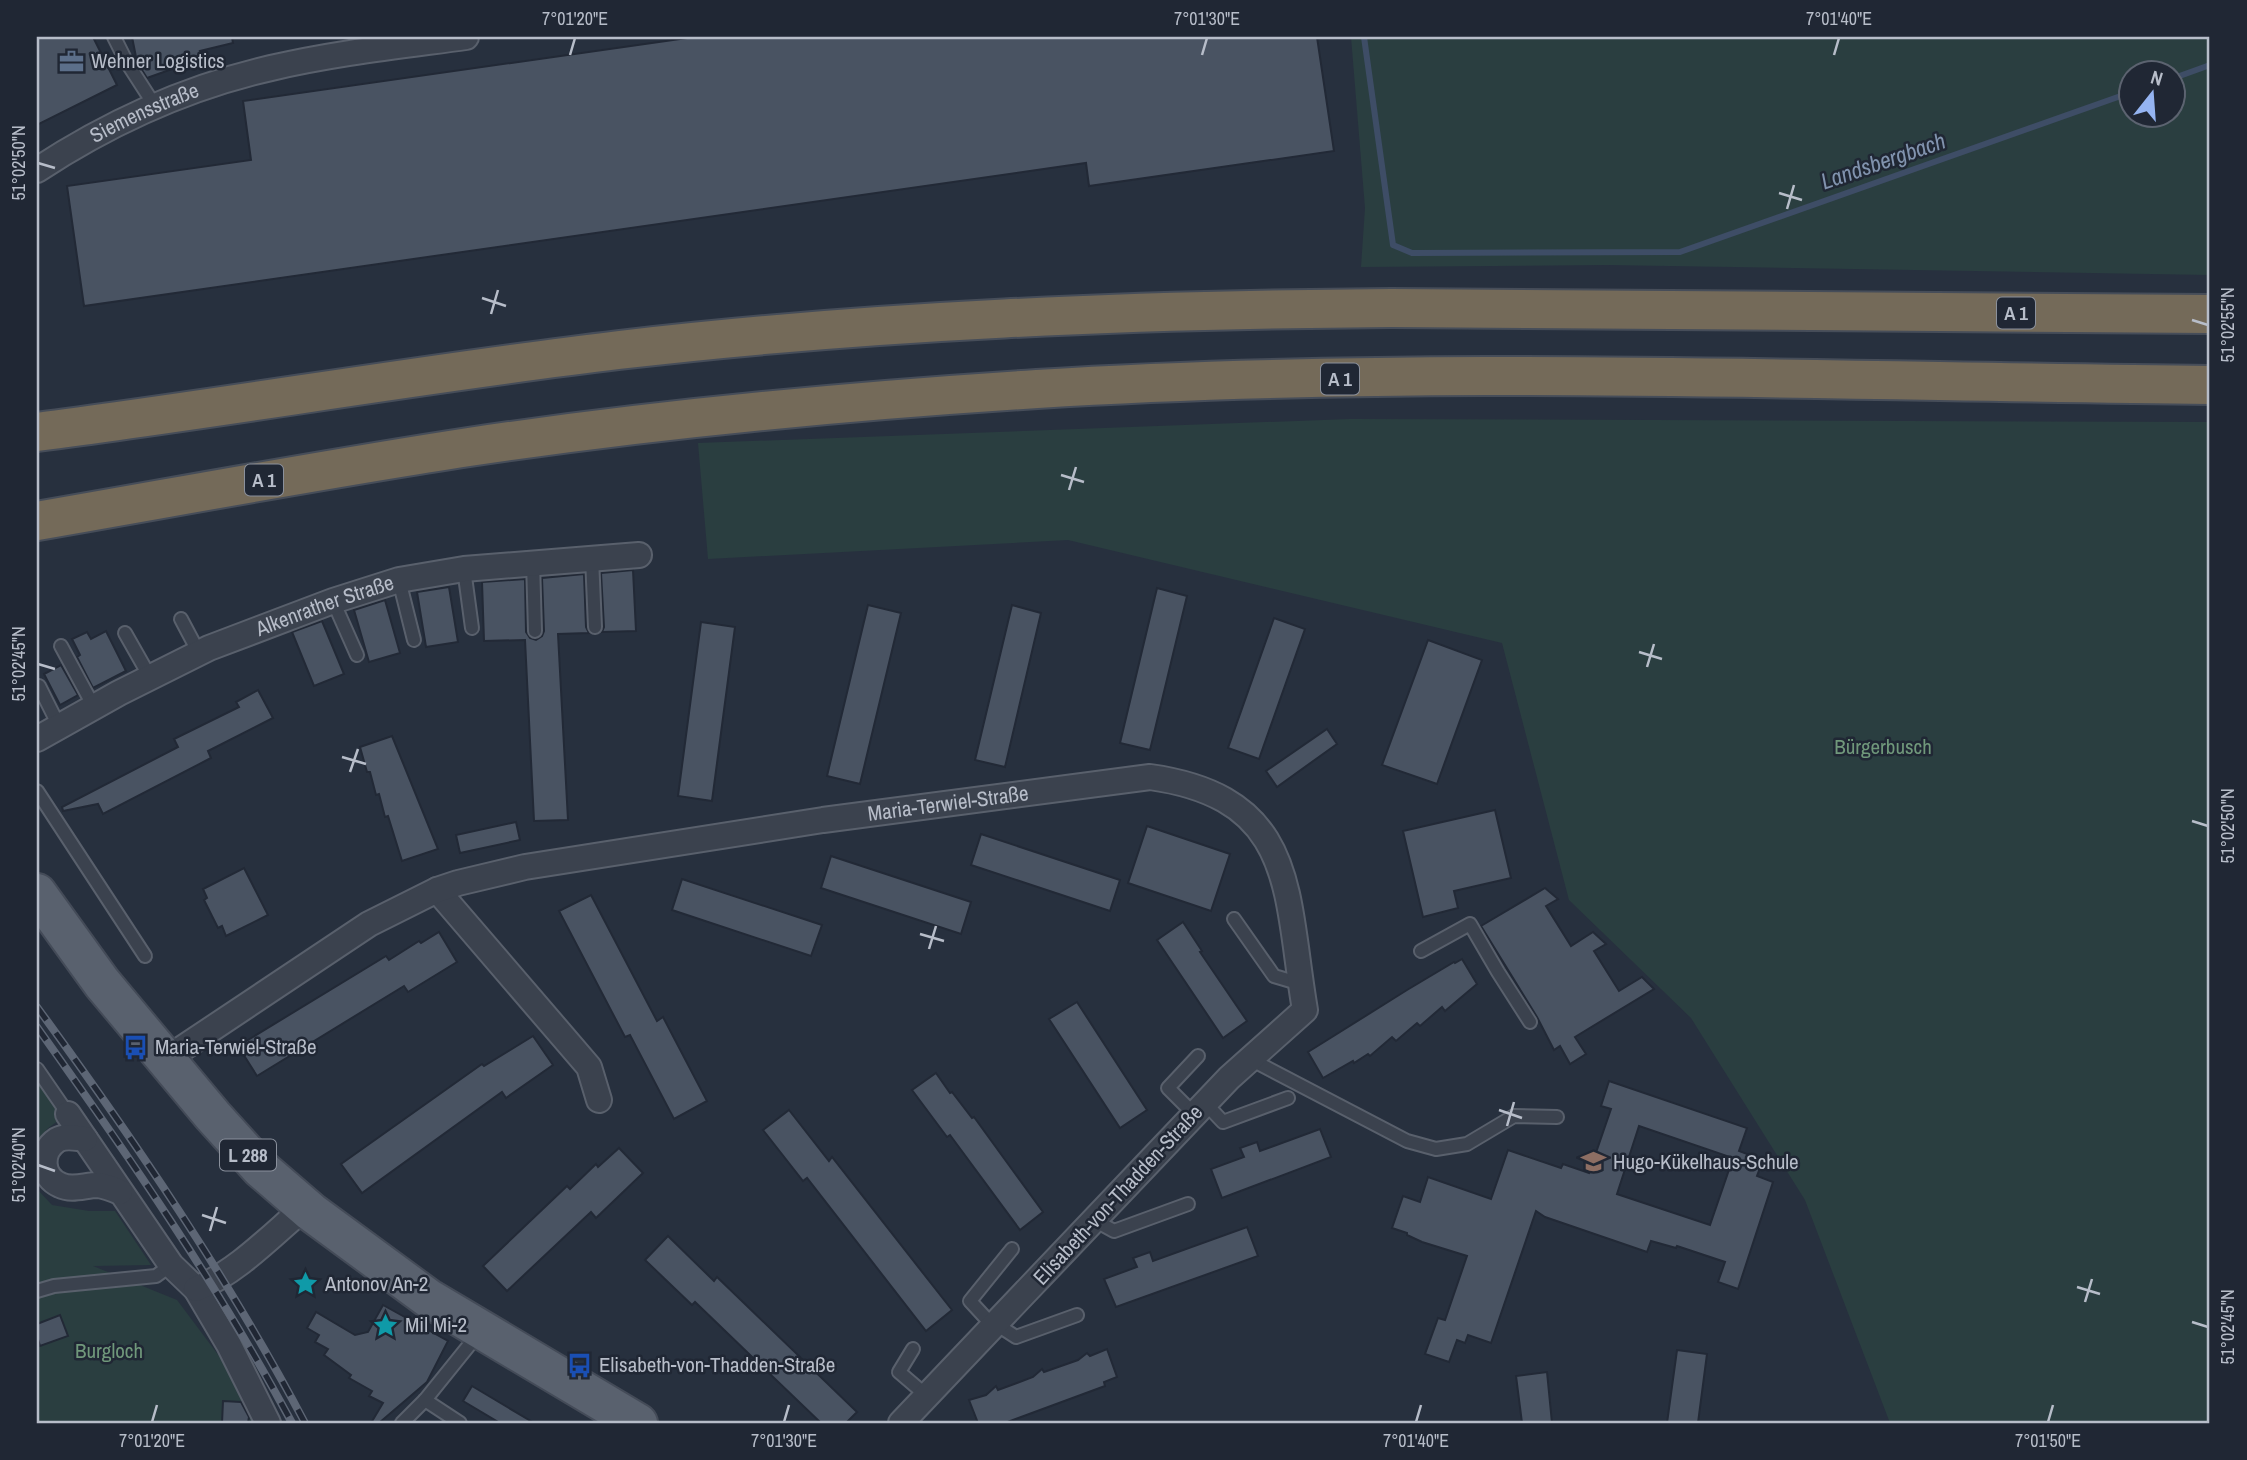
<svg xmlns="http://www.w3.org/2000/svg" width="2247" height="1460" font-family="'Archivo Narrow',sans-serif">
<rect width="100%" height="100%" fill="#27303e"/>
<!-- green -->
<g fill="#2a3e40" fill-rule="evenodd">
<path d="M1351 37H2210V275L1607 265 1361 267 1365 208ZM2132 74H2174V116H2132Z"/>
<polygon points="1350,419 2210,422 2210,1423 1890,1423 1805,1200 1691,1018 1569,900 1502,643 1068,540 708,559 698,443"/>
<polygon points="37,1081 63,1117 47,1129 37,1142"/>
<polygon points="37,1189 52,1205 89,1211 115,1211 151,1265 93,1266 177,1300 231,1372 258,1423 37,1423"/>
</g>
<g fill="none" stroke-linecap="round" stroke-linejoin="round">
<!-- stream -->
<g stroke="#3e4d66" stroke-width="6">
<polyline points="1364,37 1393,245 1412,253 1680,252 2132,92"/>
<polyline points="2174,78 2210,65"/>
</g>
</g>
<!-- building -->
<g fill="#495362" stroke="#222936" stroke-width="2" fill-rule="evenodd">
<polygon points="37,37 93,37 117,85 37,125"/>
<polygon points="132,37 232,37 233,43 200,51 203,58 147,78 137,62"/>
<polygon points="694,37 1317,37 1334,151 1089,186 1086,163 84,306 67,186 251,160 243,101"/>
<polygon points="633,570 636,631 602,632 604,627 601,573"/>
<polygon points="584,574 586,627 589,633 558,634 568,820 534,821 525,640 484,641 482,582 525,579 526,632 530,638 536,640 542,636 544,631 542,578"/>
<polygon points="449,587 458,642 426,647 417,592"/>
<polygon points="1157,588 1187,596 1150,750 1120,743"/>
<polygon points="385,600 400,653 369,662 354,610"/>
<polygon points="868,605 901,613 860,784 827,776"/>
<polygon points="1012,605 1041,613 1005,767 975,760"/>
<polygon points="1274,618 1305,629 1259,759 1228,748"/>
<polygon points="322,621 344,674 314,686 292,632"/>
<polygon points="701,622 735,627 712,801 678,796"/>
<polygon points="106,631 126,671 93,688 77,657 80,655 72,639 87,632 91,639"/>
<polygon points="1428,640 1482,660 1437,784 1382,765"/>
<polygon points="61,665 78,695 60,705 44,674"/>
<polygon points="258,690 273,718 208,751 211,758 103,814 98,804 63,811 62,807 178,747 174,739 239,707 236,702"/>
<polygon points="1327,729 1337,744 1277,787 1266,771"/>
<polygon points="392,736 438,849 402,861 388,816 385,817 379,794 376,795 370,772 367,772 360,747"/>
<polygon points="1495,810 1511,878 1454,891 1458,908 1423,917 1403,831"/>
<polygon points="516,822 520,840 460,853 456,835"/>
<polygon points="1147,826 1230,854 1211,911 1128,883"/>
<polygon points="981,834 1120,880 1110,911 971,865"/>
<polygon points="831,856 971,902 961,934 821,888"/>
<polygon points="244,868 268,915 226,936 222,926 218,928 204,900 207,898 203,889"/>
<polygon points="682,879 822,925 811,956 672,910"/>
<polygon points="1545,888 1558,899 1546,906 1571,946 1593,932 1606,944 1594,951 1619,991 1642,977 1654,989 1575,1037 1586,1054 1570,1064 1560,1046 1554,1050 1537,1017 1481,926"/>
<polygon points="591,895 657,1021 663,1017 707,1101 674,1119 630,1035 625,1037 559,911"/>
<polygon points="1183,922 1202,951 1200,952 1247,1021 1223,1038 1157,940"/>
<polygon points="439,932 457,962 408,992 404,986 257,1076 238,1046 386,956 389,960 419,941 421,943"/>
<polygon points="1462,959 1477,984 1445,1011 1442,1007 1420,1026 1417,1023 1396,1041 1392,1037 1370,1056 1368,1054 1354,1063 1353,1061 1323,1078 1308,1052 1407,990 1454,962 1455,963"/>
<polygon points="1077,1002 1147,1110 1120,1128 1049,1019"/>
<polygon points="533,1036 553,1065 506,1098 502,1092 362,1193 341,1164 482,1064 484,1066"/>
<polygon points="936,1073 950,1093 952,1092 972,1118 974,1117 1043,1212 1020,1230 950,1135 947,1137 912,1090"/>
<path d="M1609 1081 1747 1128 1739 1151 1763 1160 1757 1176 1773 1182 1738 1289 1718 1282 1725 1262 1677 1246 1676 1248 1651 1241 1647 1252 1545 1217 1536 1211 1491 1343 1468 1335 1465 1343 1457 1340 1449 1362 1425 1354 1438 1318 1445 1320 1467 1256 1422 1242 1407 1235V1233L1392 1228 1403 1196 1420 1202 1428 1177 1491 1199 1508 1150 1561 1168 1563 1164 1589 1173 1611 1109 1601 1106ZM1639 1126 1733 1158 1710 1225 1617 1194Z"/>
<polygon points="789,1110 829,1161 832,1157 952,1310 926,1331 807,1178 803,1181 763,1130"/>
<polygon points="1320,1129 1331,1157 1222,1198 1211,1169 1244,1157 1240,1148 1257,1142 1260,1151"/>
<polygon points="619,1148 643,1173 596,1218 591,1212 507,1291 483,1266 567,1186 570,1189 596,1164 598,1167"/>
<polygon points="1247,1227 1258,1256 1116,1307 1104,1279 1137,1267 1133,1258 1150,1252 1153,1261"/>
<polygon points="668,1236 714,1281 717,1277 857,1412 846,1423 821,1423 695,1302 692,1305 645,1260"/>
<polygon points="383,1305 448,1341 427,1382 379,1423 371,1423 383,1403 369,1396 372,1391 349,1378 351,1375 324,1355 328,1349 315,1342 319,1335 307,1328 316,1312 355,1335 368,1332"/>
<polygon points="60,1315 68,1336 40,1346 37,1336 37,1324"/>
<polygon points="1107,1349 1117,1377 1104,1382 1105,1386 1005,1423 978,1423 969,1400 986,1395 996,1386 998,1390 1033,1377 1042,1369 1044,1372 1078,1360 1087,1353 1090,1356"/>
<polygon points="1677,1350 1707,1354 1698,1423 1667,1423"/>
<polygon points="1547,1372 1552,1423 1522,1423 1516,1376"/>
<polygon points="472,1386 534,1423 500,1423 463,1401"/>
<polygon points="223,1401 241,1402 249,1417 248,1423 222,1423"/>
</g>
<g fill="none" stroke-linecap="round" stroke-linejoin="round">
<defs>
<g id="lane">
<polyline points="114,37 126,61 155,106"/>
<polyline points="592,558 595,627"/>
<polyline points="533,562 535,631"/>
<polyline points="464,569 472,628"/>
<polyline points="399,580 414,640"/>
<polyline points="333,601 357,655"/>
<polyline points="181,619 199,653"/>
<polyline points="125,633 150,677"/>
<polyline points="61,646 94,707"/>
<polyline points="39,686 59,726"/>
<polyline points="37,791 145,956"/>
<polyline points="1234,919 1274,976 1301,984"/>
<polyline points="1421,951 1470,924 1498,972 1530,1022"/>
<polyline points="1250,1059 1407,1141 1436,1149 1467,1144 1514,1116 1557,1117"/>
<polyline points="37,1069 68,1114"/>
<polyline points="1205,1103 1223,1122 1288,1098"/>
<polyline points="1194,1114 1168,1088 1198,1056"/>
<polyline points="1094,1220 1114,1231 1188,1204"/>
<polyline points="37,1291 54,1286 156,1276 171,1265"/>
<polyline points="996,1324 1016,1337 1077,1315"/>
<polyline points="994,1327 970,1301 1012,1249"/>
<polyline points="913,1349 899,1372 927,1396"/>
<polyline points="402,1423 425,1400"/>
<polyline points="460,1423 425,1400 479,1333"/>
</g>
<g id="street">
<path id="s1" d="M37 170C107 124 188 87 271 68 335 53 400 46 466 37"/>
<path id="s2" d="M37 739 119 693 209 648 333 601 399 580 464 569 639 555"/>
<polyline points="437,890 589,1067 599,1100"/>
<path id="s3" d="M165 1060 369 924 437 890 458 883 525 867 823 820 1150 777C1298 798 1285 893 1305 1010L1229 1078 901 1423"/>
<polyline points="68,1114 171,1265 196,1289 229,1345 268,1423"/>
<path d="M85 1139C75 1138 66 1135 57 1140 39 1152 41 1177 60 1185 72 1191 85 1185 98 1185 105 1186 113 1189 120 1192"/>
<path d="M196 1289C237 1272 271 1236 305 1207"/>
</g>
<polyline id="primary" points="37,893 102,983 213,1116 260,1168 311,1212 428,1298 638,1423"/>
<g id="highway">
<path d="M37 432C231 407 425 373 619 350 875 320 1133 310 1391 308L2210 314"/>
<path d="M37 521C181 496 325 469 469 447 657 419 847 401 1037 389 1427 365 1819 381 2210 385"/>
</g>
</defs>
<!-- lane casing -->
<use href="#lane" stroke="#59606c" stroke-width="16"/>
<!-- street casing -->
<use href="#street" stroke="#59606c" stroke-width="28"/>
<!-- primary casing -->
<use href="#primary" stroke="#444b58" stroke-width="42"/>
<!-- highway casing -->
<use href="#highway" stroke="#464d59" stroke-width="42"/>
<!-- lane -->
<use href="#lane" stroke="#3b424e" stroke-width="12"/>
<!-- street -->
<use href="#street" stroke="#3b424e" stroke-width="24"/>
<!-- primary -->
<use href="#primary" stroke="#59616e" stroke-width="38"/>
<!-- highway -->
<use href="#highway" stroke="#746a59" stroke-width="38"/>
<defs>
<g id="rail">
<path d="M37 1007C134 1140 228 1277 305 1423"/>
<path d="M37 1027C128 1155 218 1285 292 1423"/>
</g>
</defs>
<!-- rail casing -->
<use href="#rail" stroke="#5d6675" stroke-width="8"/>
<!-- rail -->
<use href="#rail" stroke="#202734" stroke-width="5" stroke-dasharray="16" stroke-linecap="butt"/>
</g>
<!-- ticks -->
<path fill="none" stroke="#b7bdc9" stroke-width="2.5" d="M570 55 575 38M1202 55 1207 38M1834 55 1839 38M38 163 55 168M1779 193 1802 200M1787 209 1794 185M482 298 506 306M491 314 498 290M2192 320 2208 325M1061 475 1084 482M1069 490 1076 467M1639 652 1662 659M38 664 55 669M1647 667 1654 644M342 757 366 764M350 772 358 749M2192 821 2208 826M920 934 944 941M929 949 936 926M1499 1110 1522 1118M1507 1126 1514 1102M38 1165 55 1171M202 1215 226 1223M210 1231 217 1207M2077 1287 2100 1294M2085 1302 2092 1279M2192 1322 2208 1327M152 1422 157 1405M784 1422 789 1405M1416 1422 1421 1405M2048 1422 2053 1405"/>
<!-- icons -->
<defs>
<symbol id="office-bare" viewBox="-9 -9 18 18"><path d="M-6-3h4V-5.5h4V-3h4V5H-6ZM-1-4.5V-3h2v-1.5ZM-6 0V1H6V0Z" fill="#5c6f8a" stroke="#202734" stroke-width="2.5" paint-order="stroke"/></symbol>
<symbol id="bus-bare" viewBox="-9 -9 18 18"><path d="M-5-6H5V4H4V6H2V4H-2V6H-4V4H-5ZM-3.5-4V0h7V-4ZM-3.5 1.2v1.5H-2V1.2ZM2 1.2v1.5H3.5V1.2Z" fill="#1a4fb4" stroke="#202734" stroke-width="2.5" paint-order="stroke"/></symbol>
<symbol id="school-bare" viewBox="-9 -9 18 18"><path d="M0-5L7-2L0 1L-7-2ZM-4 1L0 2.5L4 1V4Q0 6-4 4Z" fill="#8d6e63" stroke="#202734" stroke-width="2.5" paint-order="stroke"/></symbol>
<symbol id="sight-bare" viewBox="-9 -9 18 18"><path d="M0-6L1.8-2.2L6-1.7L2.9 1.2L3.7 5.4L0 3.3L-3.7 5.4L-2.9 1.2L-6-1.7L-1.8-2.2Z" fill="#0f9aa8" stroke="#202734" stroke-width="2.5" paint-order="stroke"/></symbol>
</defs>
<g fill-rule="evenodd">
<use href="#office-bare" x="54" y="44" width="35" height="35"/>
<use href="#bus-bare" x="118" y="1030" width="35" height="35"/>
<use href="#school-bare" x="1576" y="1144" width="35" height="35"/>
<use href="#sight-bare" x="288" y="1266" width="35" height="35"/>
<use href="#sight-bare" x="368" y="1308" width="35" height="35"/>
<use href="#bus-bare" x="562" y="1348" width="35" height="35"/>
</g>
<g text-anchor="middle" stroke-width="5" stroke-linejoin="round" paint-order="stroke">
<!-- shield labels -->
<g fill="#202734" stroke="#8a909c" stroke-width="2">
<rect x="1997" y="297.5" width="38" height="31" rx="5"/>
<rect x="1321" y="363.5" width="38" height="31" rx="5"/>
<rect x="245" y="464.5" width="38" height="31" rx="5"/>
<rect x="220" y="1139.5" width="56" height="31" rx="5"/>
</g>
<g font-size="19" font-weight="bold" fill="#b7bdc9">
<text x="2016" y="320">A 1</text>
<text x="1340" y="386">A 1</text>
<text x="264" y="487">A 1</text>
<text x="248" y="1162">L 288</text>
</g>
<!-- poi labels -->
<g font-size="21" fill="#b7bdc9" stroke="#202734" text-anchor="start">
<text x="91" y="68">Wehner Logistics</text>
<text x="155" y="1054">Maria-Terwiel-Straße</text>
<text x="1613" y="1169">Hugo-Kükelhaus-Schule</text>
<text x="325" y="1291">Antonov An-2</text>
<text x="405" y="1332">Mil Mi-2</text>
<text x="599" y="1372">Elisabeth-von-Thadden-Straße</text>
</g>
<!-- street labels -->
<g font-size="21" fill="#b7bdc9" stroke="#202734">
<text dy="7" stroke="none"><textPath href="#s1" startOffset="122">Siemensstraße</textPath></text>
<text dy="7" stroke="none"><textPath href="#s2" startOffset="318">Alkenrather Straße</textPath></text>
<text dy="7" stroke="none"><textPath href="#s3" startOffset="840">Maria-Terwiel-Straße</textPath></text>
<text transform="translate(1118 1195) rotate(-47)" y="7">Elisabeth-von-Thadden-Straße</text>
</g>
<!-- park labels -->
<g font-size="21" fill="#70987b" stroke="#202734">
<text x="1883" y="754">Bürgerbusch</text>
<text x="109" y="1358">Burgloch</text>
</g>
<!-- water labels -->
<g font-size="23" font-style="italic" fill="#8193ae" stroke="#202734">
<text transform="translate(1883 161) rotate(-19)" y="8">Landsbergbach</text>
</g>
</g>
<!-- border -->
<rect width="2247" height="1460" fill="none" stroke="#202734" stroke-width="77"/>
<!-- north arrow -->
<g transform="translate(2152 94) rotate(17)"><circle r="33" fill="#202734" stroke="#5c6370" stroke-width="2"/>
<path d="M0-5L12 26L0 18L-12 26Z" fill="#95b4f1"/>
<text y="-10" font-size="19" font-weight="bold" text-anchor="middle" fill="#b7bdc9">N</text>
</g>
<rect x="38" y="38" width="2170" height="1384" fill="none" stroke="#b7bdc9" stroke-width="2.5"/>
<g font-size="18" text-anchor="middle" fill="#b7bdc9">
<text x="575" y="25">7°01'20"E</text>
<text x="1207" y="25">7°01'30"E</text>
<text x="1839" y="25">7°01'40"E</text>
<text transform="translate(19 163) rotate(-90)" y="6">51°02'50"N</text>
<text transform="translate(2228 325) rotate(-90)" y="6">51°02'55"N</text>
<text transform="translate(19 664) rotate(-90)" y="6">51°02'45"N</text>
<text transform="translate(2228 826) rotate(-90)" y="6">51°02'50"N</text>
<text transform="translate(19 1165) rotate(-90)" y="6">51°02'40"N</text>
<text transform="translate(2228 1327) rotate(-90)" y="6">51°02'45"N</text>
<text x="152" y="1447">7°01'20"E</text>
<text x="784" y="1447">7°01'30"E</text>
<text x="1416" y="1447">7°01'40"E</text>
<text x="2048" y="1447">7°01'50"E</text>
</g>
</svg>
